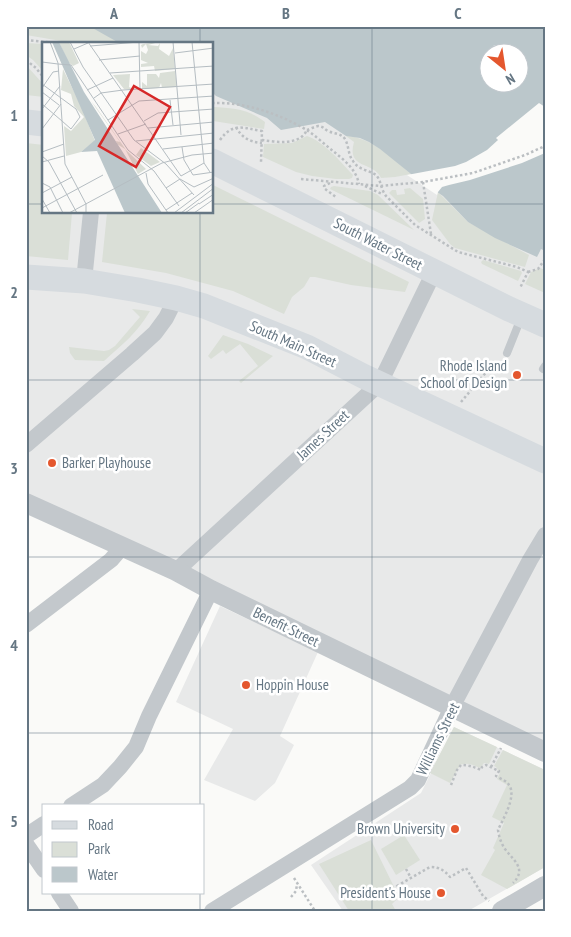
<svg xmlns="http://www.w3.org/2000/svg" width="571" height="937" font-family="'PT Sans Narrow',sans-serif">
<rect width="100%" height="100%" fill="#fafaf8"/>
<!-- built -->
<g fill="#e8e9e9" fill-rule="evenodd">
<path d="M26 26H545V751L26 501ZM44 44H212V212H44ZM488 52H518V82H488Z"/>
<polygon points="220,606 318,652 280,736 294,745 275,783 255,801 204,780 233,729 176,702"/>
<polygon points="454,727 545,770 545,867 468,911 343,911 311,865 421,793"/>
</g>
<!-- green -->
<g fill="#dadfd7">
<polygon points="26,26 90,26 123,44 79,44 26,35"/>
<polygon points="26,43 44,44 44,72 33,60 26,55"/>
<polygon points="26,65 44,85 44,97 26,95"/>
<path d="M213 107C232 108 249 109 265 122L264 129 213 121Z"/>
<path d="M307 136C324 142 340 161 352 174L353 175 352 178 349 179H336L312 176 296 172 263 157 264 144 292 143Z"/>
<path d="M346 136C351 136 356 137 361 139 380 145 396 162 411 174L395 177 381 178C374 161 346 170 354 142Z"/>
<polygon points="26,143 44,145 44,212 72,213 68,260 26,256"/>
<polygon points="213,185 409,282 405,292 351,285 315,277 310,277 304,287 292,297 284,314 233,291 166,273 102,262 107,213 212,212"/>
<polygon points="334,186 370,191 378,195 414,230 330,189 331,187"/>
<polygon points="410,188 423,199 425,219 419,223 389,193 392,190 396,190 397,195 405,194 404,189"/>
<polygon points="438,192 468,222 529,255 525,267 455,248 450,244 432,220"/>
<polygon points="483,260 521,271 522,273 518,281 482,264 481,262"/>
<polygon points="540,268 545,270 545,293 525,284 531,272"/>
<path d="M132 309 150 311C137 333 123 344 104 361L75 360 70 353 69 347 104 351 109 350 115 346 140 317Z"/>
<polygon points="223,335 248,344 273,356 241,383 239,381 258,366 240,344 226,354 223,350 211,359 208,356"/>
<path d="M454 727 497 747 489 764 484 763 480 768C473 765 467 762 460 765L450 783 430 773Z"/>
<polygon points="503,750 545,770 545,867 507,889 481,875 495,850 493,848 504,823 492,817 507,785 497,779 500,773 496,767 494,766"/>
<polygon points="404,835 420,860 396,875 381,849"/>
<polygon points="371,840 399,897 392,904 396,911 349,911 319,864"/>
</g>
<!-- water -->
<path fill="#bbc7cb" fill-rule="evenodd" d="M89 26H545V251L541 249 537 257 495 238 468 222 443 196 411 174 380 149 369 142 360 138 346 136 325 122 281 130 267 118 216 96 213 93 212 44H121ZM488 52H518V82H488Z"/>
<!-- pier -->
<polygon fill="#fafaf8" points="539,103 545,107 545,153 522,163 470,180 449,185 442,187 438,192 437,195 407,175 455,166 466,162 487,150 498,140 496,138"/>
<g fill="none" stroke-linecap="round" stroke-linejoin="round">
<!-- path -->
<g stroke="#bbbfc2" stroke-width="2.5" stroke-dasharray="2.5 2.5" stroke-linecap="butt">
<polyline points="26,40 68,44"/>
<polyline points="26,60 36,68 44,78"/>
<path d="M212 103C245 102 277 113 305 129 315 135 324 144 333 151 344 160 356 169 359 184"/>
<path d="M236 127C242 138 250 142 262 143"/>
<path d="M307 130C310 129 314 127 318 126 323 126 324 129 328 131 334 134 341 133 345 139 349 146 348 155 353 161 358 170 369 170 376 175 381 180 381 190 386 196L415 225 458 252 517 267 528 272 520 288"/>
<path d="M220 140C233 122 243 128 262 131L261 162"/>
<path d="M262 140C277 142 299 146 307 130"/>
<polyline points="301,179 380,186 423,182 473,173 525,155 545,146"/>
<polyline points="423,182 431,234"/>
<polyline points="330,183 324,186 325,189 336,197"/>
<polyline points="365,186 382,194"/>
<polyline points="528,272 538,269 545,259"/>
<polyline points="461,402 488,370"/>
<polyline points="491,767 501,748"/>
<path d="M451 785 457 770 461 765C469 765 474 767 481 770L482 767 486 765 499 771 496 776C501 779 507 781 509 785 517 796 503 819 498 830 499 837 501 843 505 849 514 861 527 869 513 883"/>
<polyline points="406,869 411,878"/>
<polyline points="294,878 315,911"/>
<polyline points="291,897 296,891 297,884"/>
<path d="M395 897 401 893 397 886 430 867C439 867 444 870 450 877L466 868 483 896 489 901"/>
</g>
<!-- service -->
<g stroke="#c3c8cc" stroke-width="8">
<polyline points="507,353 521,318"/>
<polyline points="543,369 545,366"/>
</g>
<!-- minor -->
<g stroke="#c3c8cc" stroke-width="16">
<polyline points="84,281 91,212"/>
<polyline points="26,445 132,354 155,333 166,318 176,298"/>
<polyline points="176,571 380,383 434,272"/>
<polyline points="26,625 111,560 123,546"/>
<polyline points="71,806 103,785 120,767 136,747 149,716 211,590"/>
<polyline points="26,836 44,824"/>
<polyline points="26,844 44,870"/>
<polyline points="59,893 71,911"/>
<polyline points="212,911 410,788 418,780 452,707 530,560 545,535"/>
</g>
<!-- tertiary -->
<g stroke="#c3c8cc" stroke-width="20">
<polyline points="26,503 176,571 211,590 545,752"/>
<polyline points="502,911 545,886"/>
</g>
<!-- primary -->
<g stroke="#d6dbdf" stroke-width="25">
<polyline points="26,122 44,124"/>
<polyline points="212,161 509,309 545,325"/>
<polyline points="26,277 84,281 138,290 176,298 204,306 307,347 363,376 545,461"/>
</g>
</g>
<!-- grid -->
<path fill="none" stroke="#657683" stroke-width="1" stroke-opacity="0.55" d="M200 26V44M372 26V911M26 204H44M212 204H545M200 212V806M26 380H545M26 557H545M26 733H545M200 893V911"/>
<!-- markers -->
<g fill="#e4572e" stroke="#fff" stroke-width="2">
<circle cx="517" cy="375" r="5"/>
<circle cx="52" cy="463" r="5"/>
<circle cx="246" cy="685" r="5"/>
<circle cx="455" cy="829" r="5"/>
<circle cx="441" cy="893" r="5"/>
</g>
<g text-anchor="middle" stroke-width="5" stroke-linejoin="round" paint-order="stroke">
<!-- street labels -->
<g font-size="15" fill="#657683" stroke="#fff">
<text transform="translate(378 244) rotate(27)" y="5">South Water Street</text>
<text transform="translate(293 344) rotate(24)" y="5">South Main Street</text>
<text transform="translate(323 435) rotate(-43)" y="5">James Street</text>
<text transform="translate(286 627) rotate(26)" y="5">Benefit Street</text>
<text transform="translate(438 739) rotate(-64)" y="5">Williams Street</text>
</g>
<!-- poi labels -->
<g font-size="15" fill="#657683" stroke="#fff" text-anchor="end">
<text x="507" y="371">Rhode Island<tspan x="507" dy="17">School of Design</tspan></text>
<text x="62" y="468" text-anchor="start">Barker Playhouse</text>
<text x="256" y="690" text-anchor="start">Hoppin House</text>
<text x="445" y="834">Brown University</text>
<text x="431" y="898">President's House</text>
</g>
</g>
<!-- overview -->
<g transform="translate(42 42)">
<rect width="171" height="171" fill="#fafaf8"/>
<path d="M17 0H27L37 21 31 24 26 20ZM117 0 106 3 116 4 118 1 117 7 127 14 131 6 133 27 113 29 112 24 99 25V22L106 21 99 18V9L104 12 106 8 104 2 100 6 99 3 101 2ZM21 27 39 64 53 99 39 110 24 114 22 84 29 89 42 75 32 64 29 52 19 48ZM133 29 135 45 120 46 119 41 117 46 100 47V40L105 44V32H114L117 36 118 31ZM88 32 87 45 91 47H82L71 33ZM49 59 54 65 84 108 104 127 96 132 83 107 75 102 74 99 78 100ZM99 106 118 120 109 124 94 113Z" fill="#dadfd7"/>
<path d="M10 0H17L42 50 120 171H83L55 109 39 110 53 98Z" fill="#bbc7cb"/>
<path fill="none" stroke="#b5bdc2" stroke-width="1" d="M8 0 16 21 23 122 44 162V171M28 0 41 25 92 98 124 122 152 153M46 0 139 134 162 121M97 0 98 48M131 0 139 93M150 0 162 121 168 130M48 4 97 0M32 7 46 1M133 11 172 6M57 18 98 14M0 20 16 22M16 22 29 23 86 108 112 129 137 164M68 31 172 24M0 42 34 67 38 75 29 87 20 79M0 46 11 30 17 29M45 48 71 36M0 50 17 63M52 56 59 51 81 48 172 42M128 58 131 83M0 62 20 79M0 67 18 44M66 78 97 59 172 54M102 79 116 71 172 67M106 86 172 80M0 87 19 62M76 92 104 82M94 99 172 91M140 105 142 118 151 133 172 130M121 107 172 101M0 110 22 102M0 114 7 120 35 171M0 120 22 114M104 131 106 142 126 171M138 137 152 145 172 136M0 141 8 145 21 171M124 146 138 137M0 151 30 135M0 157 8 171M157 162 172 152M0 166 61 133M124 168 150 151M27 171 120 121 150 113 172 111M132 171 172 141M139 171 172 146M143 171 157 161M152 171 172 157"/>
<path fill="#d62828" fill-opacity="0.15" stroke="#d62828" stroke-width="2.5" d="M92 44 128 65 94 125 57 104Z"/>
<rect width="171" height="171" fill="none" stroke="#657683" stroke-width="2.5"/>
</g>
<!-- border -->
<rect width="571" height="937" fill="none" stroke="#ffffff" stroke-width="55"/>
<!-- legend -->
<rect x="42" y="804" width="162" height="90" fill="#ffffff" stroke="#c1c8cd"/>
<rect x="52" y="821" width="25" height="8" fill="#d6dbdf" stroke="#c1c8cd"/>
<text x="88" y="830" font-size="15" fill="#657683">Road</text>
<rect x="52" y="842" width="25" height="15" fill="#dadfd7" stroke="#c1c8cd"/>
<text x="88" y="854" font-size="15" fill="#657683">Park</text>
<rect x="52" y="867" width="25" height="15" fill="#bbc7cb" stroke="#c1c8cd"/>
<text x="88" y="880" font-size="15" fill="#657683">Water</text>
<!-- north arrow -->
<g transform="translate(504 68) rotate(150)"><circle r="24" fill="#ffffff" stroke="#c1c8cd"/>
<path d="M0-4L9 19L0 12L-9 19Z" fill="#e4572e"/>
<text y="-8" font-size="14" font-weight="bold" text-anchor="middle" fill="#657683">N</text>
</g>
<rect x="28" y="28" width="516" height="882" fill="none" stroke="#657683" stroke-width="2"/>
<g font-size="16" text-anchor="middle" font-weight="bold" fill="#657683">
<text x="114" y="19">A</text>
<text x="286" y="19">B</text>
<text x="458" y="19">C</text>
<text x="14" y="121">1</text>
<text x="14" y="298">2</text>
<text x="14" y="474">3</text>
<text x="14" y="651">4</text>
<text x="14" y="827">5</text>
</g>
</svg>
